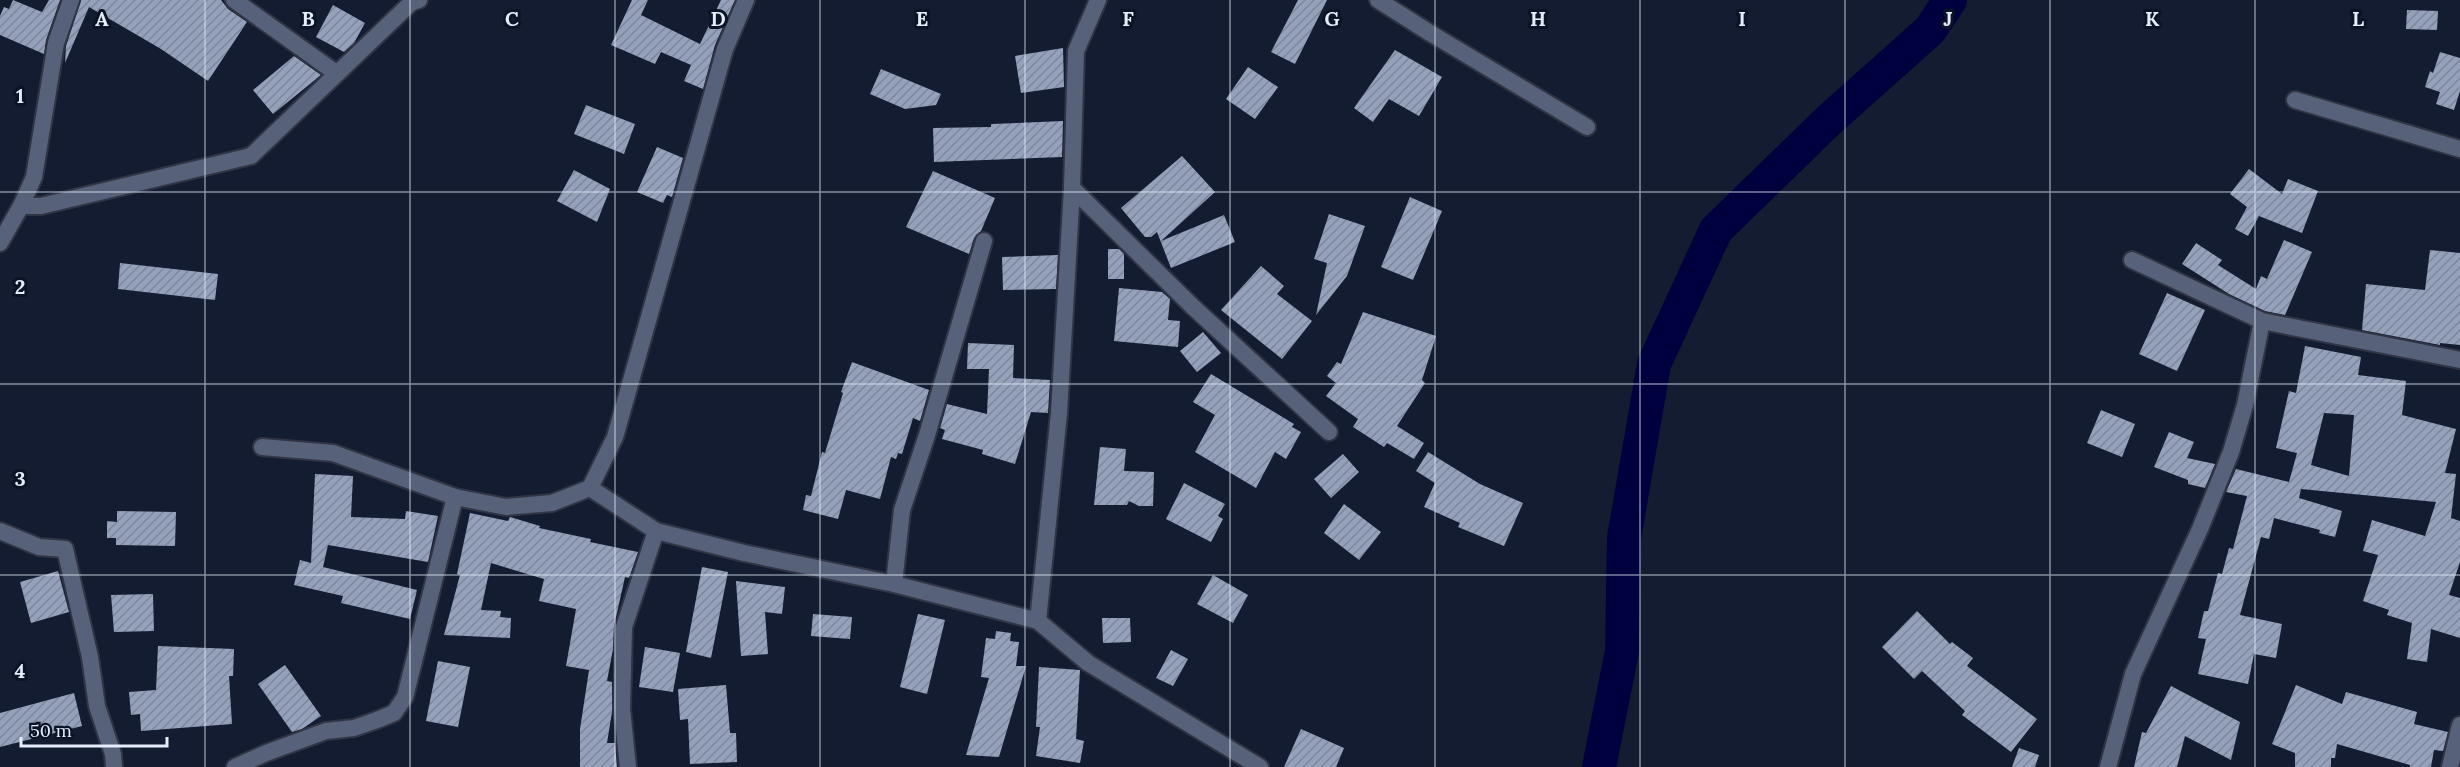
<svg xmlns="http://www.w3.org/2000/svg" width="2460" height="767" font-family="Lora,serif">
<defs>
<pattern id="building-hatch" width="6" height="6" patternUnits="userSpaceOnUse" patternTransform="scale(1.5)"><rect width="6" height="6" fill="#95a1bb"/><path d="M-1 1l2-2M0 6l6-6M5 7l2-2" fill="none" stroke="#7d8699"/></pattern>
</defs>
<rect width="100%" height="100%" fill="#131c30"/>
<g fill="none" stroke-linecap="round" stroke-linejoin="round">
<!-- river -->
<polyline stroke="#01003e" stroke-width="34" points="1599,767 1622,651 1624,538 1654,364 1716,230 1828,121 1930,30 1950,0"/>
</g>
<!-- building -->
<g fill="url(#building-hatch)" fill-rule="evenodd">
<polygon points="13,0 42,12 49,0 60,0 46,40 44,54 0,35 0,16 4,7 9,9"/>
<polygon points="81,0 221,0 228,9 247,22 208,81 161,49 89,7 65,63 66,46"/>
<polygon points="632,0 648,0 641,15 700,44 721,0 735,0 715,45 703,89 684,81 691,65 661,52 655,64 611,45"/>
<polygon points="1298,0 1327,0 1295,64 1271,52"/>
<polygon points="333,5 365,23 354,43 344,52 316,37"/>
<polygon points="2407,10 2438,11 2437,30 2406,29"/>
<polygon points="1063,48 1064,87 1021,93 1015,56"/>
<polygon points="1395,50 1442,77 1419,116 1389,99 1373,122 1354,108"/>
<polygon points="2440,52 2460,58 2460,91 2454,110 2436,104 2440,92 2425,87 2430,71 2433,73"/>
<polygon points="294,56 321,75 273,114 253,90"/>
<polygon points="1248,67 1278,87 1255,119 1226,99"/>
<polygon points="881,69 941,94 936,105 905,109 870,94"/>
<polygon points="586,105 635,124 624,154 574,134"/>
<polygon points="1063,121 1062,157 934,162 933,128 991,127 991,124"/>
<polygon points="657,147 683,158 672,197 667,195 663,203 637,192"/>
<polygon points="1182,156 1215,192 1161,241 1224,215 1235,242 1171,268 1157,232 1151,237 1145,237 1121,208"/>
<polygon points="2249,169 2282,194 2288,179 2318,191 2302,233 2259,216 2248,236 2235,229 2247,207 2230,194"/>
<polygon points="574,170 610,189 597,222 557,201"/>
<polygon points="933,171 995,198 981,231 974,238 969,254 906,227"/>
<polygon points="1410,197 1442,211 1413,280 1381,267"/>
<polygon points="1329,214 1365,226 1347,276 1316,315 1327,263 1314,259"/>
<polygon points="2284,240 2312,252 2285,315 2265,311 2229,294 2182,264 2196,243 2222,260 2218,265 2256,289 2261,276 2267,279"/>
<polygon points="1108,249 1119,249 1124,254 1124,279 1108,279"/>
<polygon points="2430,250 2460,253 2460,345 2440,343 2440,345 2362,330 2366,284 2425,290"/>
<polygon points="1058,255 1056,289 1003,290 1002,257"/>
<polygon points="120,263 218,274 215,300 118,289"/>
<polygon points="1261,266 1284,286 1277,294 1312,321 1282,359 1221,310"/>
<polygon points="1119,288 1162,292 1170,299 1168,320 1180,321 1178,347 1114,341"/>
<polygon points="2167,293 2205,310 2177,371 2139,354"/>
<polygon points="1363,312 1436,336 1422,380 1425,383 1397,426 1424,443 1414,459 1387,443 1384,447 1353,427 1358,419 1326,396 1336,383 1327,376 1337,362 1341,364"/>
<polygon points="1203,332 1221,353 1197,372 1180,351"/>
<polygon points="968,343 1014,345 1013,378 1050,380 1048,413 1031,412 1015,464 982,454 983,450 942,439 945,430 940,428 947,404 987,414 989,369 967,369"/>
<path d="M2305 346 2361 357 2358 375 2406 381 2402 415 2456 429 2445 473 2456 474 2451 518 2460 521V562L2449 595 2460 598V638L2431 629 2427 662 2407 659 2412 623 2387 615 2389 610 2363 601 2378 555 2363 551 2372 520 2425 536 2436 502 2301 489 2299 498 2342 511 2335 537 2319 533 2320 530 2274 518 2269 539 2261 537 2240 615 2282 624 2276 658 2254 654 2248 684 2198 674 2206 639 2198 638 2204 611H2208L2218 573 2222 574 2229 548 2233 549 2247 496 2226 492 2236 469 2289 482 2297 453 2276 448 2289 391 2296 393ZM2324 413 2354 415 2349 476 2311 465Z"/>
<polygon points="852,362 929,390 920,421 913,418 902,454 898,453 896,459 891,457 880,499 846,490 838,519 803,510 806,495 811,496 822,452 825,453 843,393 841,392"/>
<polygon points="1211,374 1294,424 1292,427 1301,432 1286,459 1275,452 1256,488 1195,452 1215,415 1193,402"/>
<polygon points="2101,410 2135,424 2122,457 2087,443"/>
<polygon points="2169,432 2194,442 2187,458 2215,464 2205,488 2188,484 2188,480 2154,467"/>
<polygon points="1100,447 1126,449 1124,471 1154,472 1153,506 1139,506 1129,501 1127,505 1094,505"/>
<polygon points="1428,452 1480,484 1523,503 1504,546 1458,527 1460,523 1424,507 1435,483 1416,471"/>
<polygon points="1343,454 1359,472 1331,498 1314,479"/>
<polygon points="315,474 353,476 351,517 405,519 406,511 438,516 428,562 328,545 323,567 417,590 410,619 341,603 343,596 294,585 300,560 311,563"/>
<polygon points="1184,483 1225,504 1218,516 1223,519 1211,542 1166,519"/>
<polygon points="1344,504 1381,532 1359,560 1324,533"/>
<polygon points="117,511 176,512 175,546 116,545 116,538 107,538 107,521 117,522"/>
<polygon points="470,513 508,521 510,517 540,526 539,528 591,539 590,542 638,552 629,578 625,577 614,626 613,649 607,681 612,682 612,712 607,743 615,743 617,767 580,767 580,729 589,670 566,666 576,609 539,601 544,579 491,563 481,610 501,611 500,617 511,618 510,638 444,635 460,575 457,574"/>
<polygon points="702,567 728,572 711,658 686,652"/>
<polygon points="58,571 69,612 31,623 20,582"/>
<polygon points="1213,575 1248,595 1233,623 1197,604"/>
<polygon points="736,581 785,587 782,614 765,612 768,654 741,656"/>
<polygon points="153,594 154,631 114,632 111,595"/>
<polygon points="1917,611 1950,644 1952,642 1973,658 1967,666 2037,719 2011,752 1962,715 1965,711 1922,671 1914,679 1882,647"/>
<polygon points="813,614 852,617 850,639 811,636"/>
<polygon points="918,614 945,620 927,694 900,687"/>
<polygon points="1102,618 1130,618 1131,642 1103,643"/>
<polygon points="996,631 1011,633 1010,641 1019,642 1016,666 1026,666 999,757 966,755 989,678 981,677 986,638 995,639"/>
<polygon points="158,646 234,649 233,676 229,676 232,724 141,731 140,714 131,715 129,692 156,690"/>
<polygon points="645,647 680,653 673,692 639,687"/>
<polygon points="1171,650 1188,659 1173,686 1156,678"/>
<polygon points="438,661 470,667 458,727 426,721"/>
<polygon points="285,665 321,716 302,729 292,732 258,684"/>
<polygon points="1039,667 1080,670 1076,739 1084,741 1080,763 1036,756 1040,727 1036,727"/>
<polygon points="726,685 730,733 736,733 737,762 690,764 688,719 680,720 678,689"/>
<polygon points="2296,685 2342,704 2346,692 2417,712 2414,724 2448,732 2443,751 2434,750 2431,767 2410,767 2410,765 2337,744 2335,758 2331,758 2331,767 2295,767 2295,753 2272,744"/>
<polygon points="2171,686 2240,722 2231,760 2185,736 2177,767 2134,767 2142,732 2146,733"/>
<polygon points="74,693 82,726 0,747 0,713"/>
<polygon points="1301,729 1344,748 1336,767 1284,767"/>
<polygon points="2019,748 2039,755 2035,767 2012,767"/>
</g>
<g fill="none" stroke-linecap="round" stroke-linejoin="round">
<defs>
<g id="minor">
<polyline points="234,0 336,73"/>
<polyline points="1378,0 1430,33 1587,127"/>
<polyline points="2295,100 2460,149"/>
<polyline points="1072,188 1192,306 1329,432"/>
<polyline points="21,206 41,206 251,156 412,2 419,0"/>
<polyline points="0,243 21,206 34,177 56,43 71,0"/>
<polyline points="2132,260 2262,321 2460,360"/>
<polyline points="262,447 333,453 455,497 506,507 552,503 590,488 615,437 725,49 746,0"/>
<polyline points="590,488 656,531 744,553 894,584 1038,621 1059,413 1072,188 1076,51 1098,0"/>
<polyline points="0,531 39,547 65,549 90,657 97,706 113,754 114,767"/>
<polyline points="894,584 902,510 927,435 984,241"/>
<polyline points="1038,621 1088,663 1260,767"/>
<polyline points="235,767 266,753 326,731 354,728 377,720 394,713 405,697 455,497"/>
<polyline points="628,767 622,709 624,627 656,531"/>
<polyline points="2108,767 2133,674 2200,529 2231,452 2245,405 2262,321"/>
</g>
<polyline id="tertiary" points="2450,767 2460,725"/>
</defs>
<!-- minor casing -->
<use href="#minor" stroke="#303444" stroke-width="20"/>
<!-- tertiary casing -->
<use href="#tertiary" stroke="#303444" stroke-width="20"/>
<!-- minor -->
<use href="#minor" stroke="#57627a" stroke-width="16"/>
<!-- tertiary -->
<use href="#tertiary" stroke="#57627a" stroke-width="16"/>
</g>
<!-- grid -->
<path fill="none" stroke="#e6ecfa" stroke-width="1.5" stroke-opacity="0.55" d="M205 0V767M410 0V767M615 0V767M820 0V767M1025 0V767M1230 0V767M1435 0V767M1640 0V767M1845 0V767M2050 0V767M2255 0V767M0 192H2460M0 384H2460M0 575H2460"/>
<g font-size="20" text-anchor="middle" font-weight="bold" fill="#e6ecfa" stroke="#0b1326" stroke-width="6" stroke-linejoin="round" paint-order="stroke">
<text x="102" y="26">A</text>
<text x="308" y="26">B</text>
<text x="512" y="26">C</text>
<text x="718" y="26">D</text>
<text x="922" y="26">E</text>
<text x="1128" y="26">F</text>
<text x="1332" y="26">G</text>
<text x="1538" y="26">H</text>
<text x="1742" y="26">I</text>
<text x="1948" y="26">J</text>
<text x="2152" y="26">K</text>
<text x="2358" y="26">L</text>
<text x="20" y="103">1</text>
<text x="20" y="294">2</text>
<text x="20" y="486">3</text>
<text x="20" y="678">4</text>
</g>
<!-- scale -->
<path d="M21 737v9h146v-9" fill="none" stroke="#e6ecfa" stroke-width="3"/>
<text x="30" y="737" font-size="18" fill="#e6ecfa" stroke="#0b1326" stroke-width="4.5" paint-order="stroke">50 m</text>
</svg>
